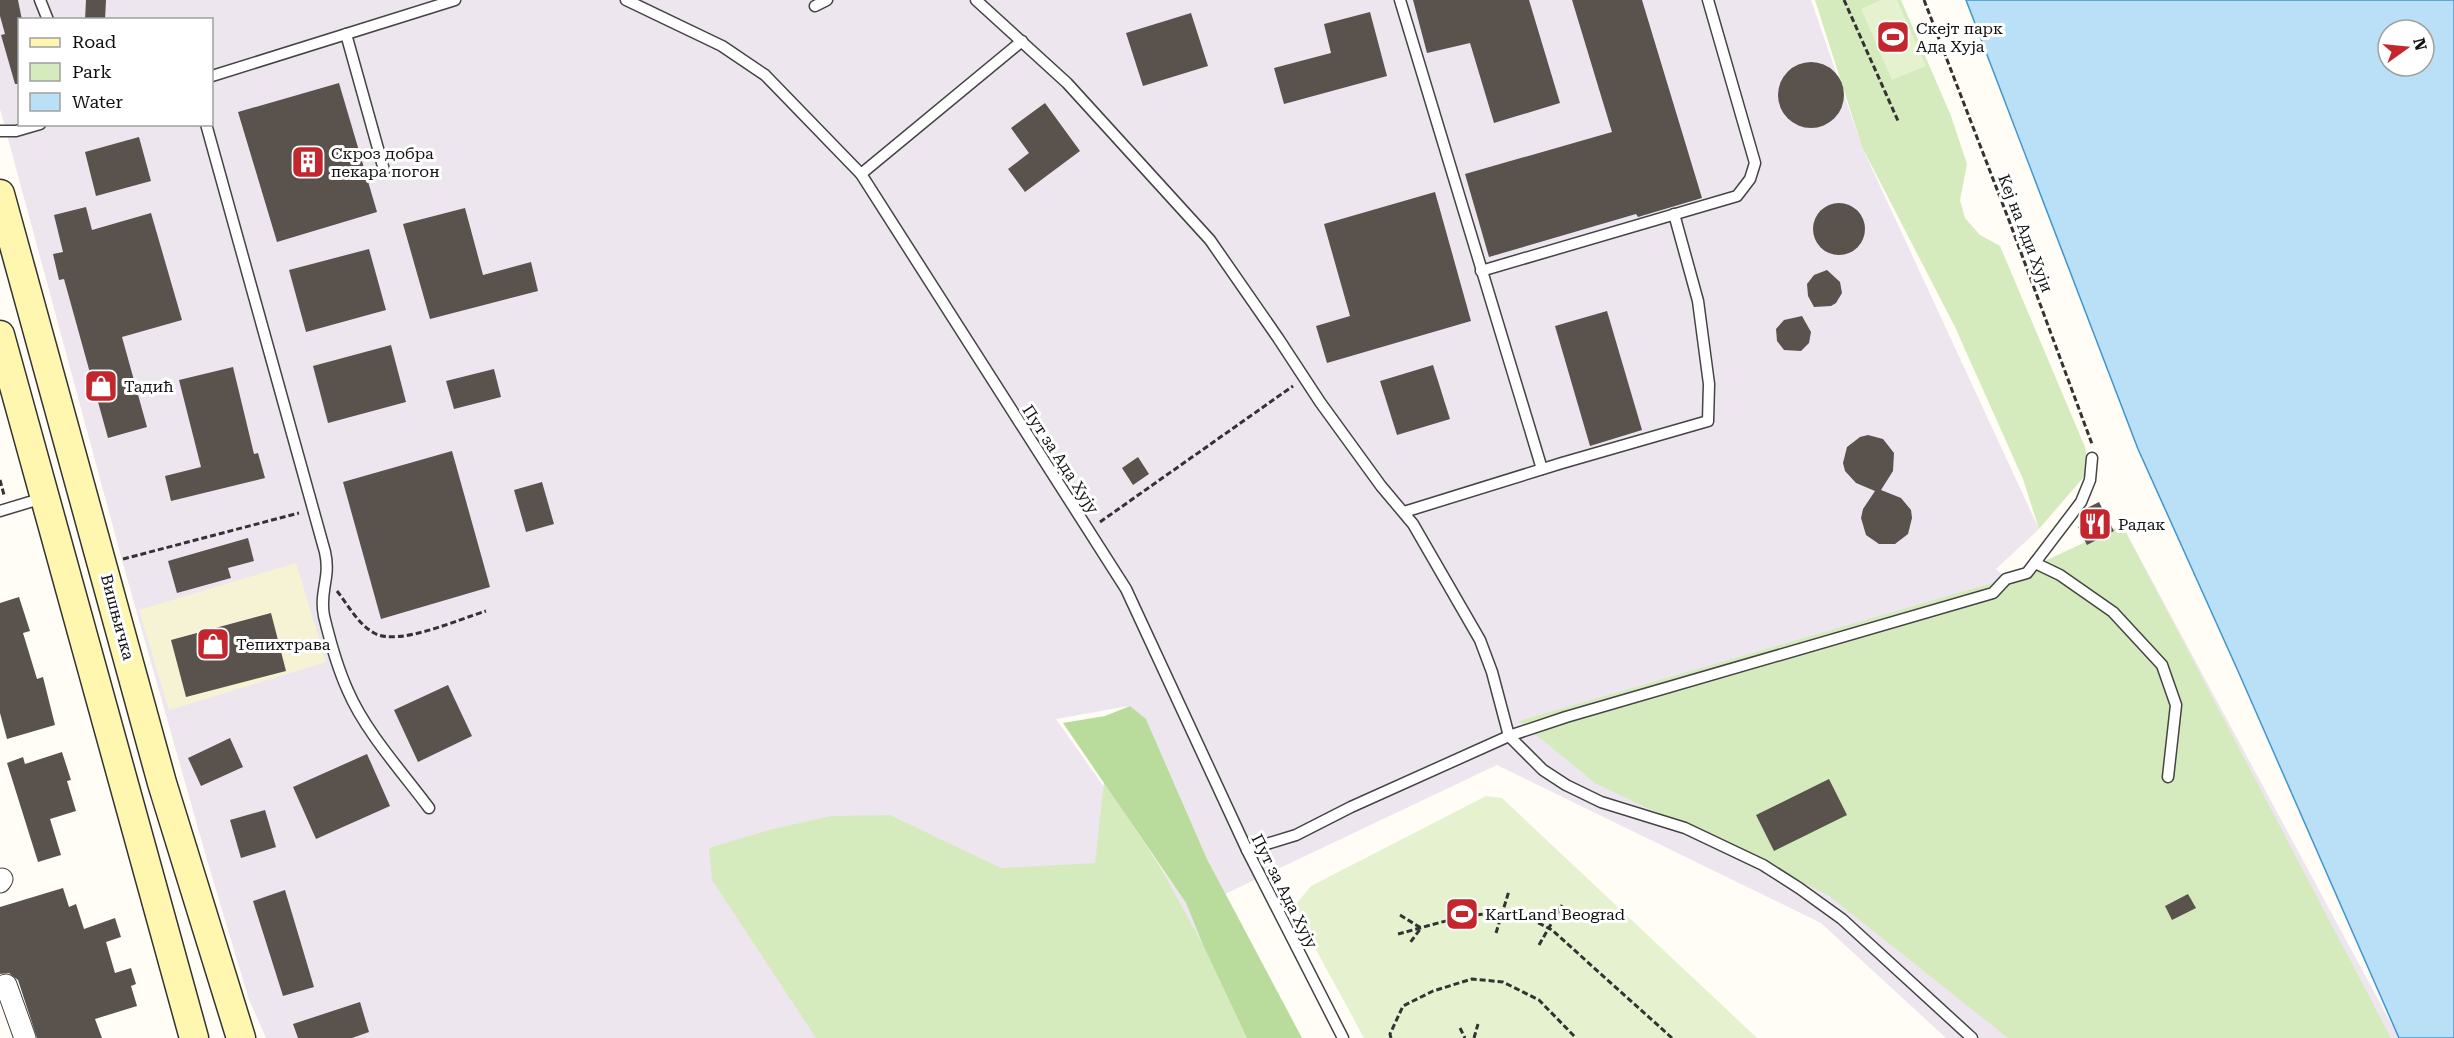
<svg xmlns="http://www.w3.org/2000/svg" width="2454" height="1038" font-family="'Roboto Serif',serif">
<rect width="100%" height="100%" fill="#fffdf5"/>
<!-- industrial -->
<path fill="#eee6ef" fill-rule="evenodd" d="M0 0H1811L1862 147 2039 529 1996 569 2007 579 2122 525 2399 1038H1946L1821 923 1497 765 1225 894 1207 859 1146 719 1129 706 1056 719 1186 903 1203 945 1247 1038H266L249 1000 207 860 123 564 0 109ZM20 20H212V124H20Z"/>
<!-- farmland -->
<polygon fill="#f6f3d4" points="296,563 326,662 169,710 139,610"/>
<!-- green -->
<g fill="#d5ebbd">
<polygon points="1815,0 1901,0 1951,116 1967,164 1960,200 1965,218 1980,235 2000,246 2085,447 2089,471 2039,529 2023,479 1955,327 1862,147"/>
<polygon points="2122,525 2391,1038 2008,1038 1828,895 1595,783 1519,721 2006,579"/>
<polygon points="1104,782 1159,865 1203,945 1247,1038 816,1038 712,880 709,848 769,830 831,816 890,815 1001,868 1095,863"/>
</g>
<!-- forest -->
<polygon fill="#b9dc9c" points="1130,706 1146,719 1207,859 1302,1038 1247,1038 1203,945 1186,903 1063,723 1105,716"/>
<!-- pitch -->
<g fill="#e6f2cf">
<polygon points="1881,0 1897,0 1926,66 1892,80 1861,9"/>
<polygon points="1486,796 1502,798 1757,1038 1364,1038 1302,924 1297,903 1311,886"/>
</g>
<!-- water -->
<path fill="#b9e0f7" stroke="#3f96cf" stroke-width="1.5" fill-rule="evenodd" d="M1966 0H2454V1038H2399L2238 671 2138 449ZM2388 30H2424V66H2388Z"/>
<!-- building -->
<g fill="#5a524d">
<polygon points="0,0 18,0 22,20 20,20 20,84 15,84 1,35 5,34 0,16"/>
<polygon points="86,0 106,0 105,20 85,20"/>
<polygon points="1413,0 1529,0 1560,103 1494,123 1470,43 1427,53"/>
<polygon points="1572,0 1642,0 1702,198 1638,217 1636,214 1489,257 1465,174 1612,132"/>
<polygon points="1370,12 1387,76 1284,104 1274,68 1331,53 1324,24"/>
<polygon points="1191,13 1208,66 1143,86 1126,33"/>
<circle cx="1811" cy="95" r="33"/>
<polygon points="339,83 377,212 277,242 238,112"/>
<polygon points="1045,103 1080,151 1025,192 1008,169 1029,153 1011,128"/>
<polygon points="139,137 151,181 96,196 85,152"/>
<polygon points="1435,192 1471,321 1327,363 1316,326 1350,316 1324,224"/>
<circle cx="1839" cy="229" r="26"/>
<polygon points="86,207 92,230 151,213 182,320 122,337 147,427 108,438 64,279 59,280 53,254 63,252 54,215"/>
<polygon points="465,208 483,275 531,262 538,291 430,319 403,224"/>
<polygon points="369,249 386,310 306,332 289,270"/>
<polygon points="1827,270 1840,282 1842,293 1836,303 1831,306 1814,307 1808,296 1807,284 1814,275"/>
<polygon points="1607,311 1642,430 1590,446 1555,326"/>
<polygon points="1802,316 1811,332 1809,343 1801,351 1784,350 1777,341 1776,329 1784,320"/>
<polygon points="391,345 406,402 328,423 313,366"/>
<polygon points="1433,365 1450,419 1397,435 1380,381"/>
<polygon points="233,367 254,454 258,453 265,478 171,501 165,476 201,467 179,380"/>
<polygon points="494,369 501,397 454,409 446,381"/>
<polygon points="1868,435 1883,439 1894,453 1893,471 1881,490 1901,498 1911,510 1912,518 1908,534 1895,544 1879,544 1866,535 1861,518 1863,509 1875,491 1856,483 1845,471 1843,463 1847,447 1860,437"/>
<polygon points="452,451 490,587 381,619 343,482"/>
<polygon points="1138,457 1149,474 1133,485 1122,468"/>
<polygon points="542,482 554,524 526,532 514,490"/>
<polygon points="2099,502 2114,531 2087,545 2078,527 2091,521 2085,509"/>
<polygon points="248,538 254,561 228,568 231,578 177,593 168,561"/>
<polygon points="19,597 30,631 23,633 37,679 43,677 55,725 7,739 0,713 0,603"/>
<polygon points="271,613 286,671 186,697 171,640"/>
<polygon points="448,685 472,736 418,762 394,710"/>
<polygon points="230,738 243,767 201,786 188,758"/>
<polygon points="62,752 71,780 67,781 76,811 50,819 61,855 38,862 7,763 23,757 25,764"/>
<polygon points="367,754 390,806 316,839 293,787"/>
<polygon points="1829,779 1847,815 1774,851 1756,815"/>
<polygon points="265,810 276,847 241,858 230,820"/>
<polygon points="63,888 69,907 76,904 84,929 115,918 121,937 106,942 115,973 131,968 136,984 131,986 137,1006 95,1019 102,1038 37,1038 18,980 9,973 0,974 0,907"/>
<polygon points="285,890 314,987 283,996 253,901"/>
<polygon points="2188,894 2196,908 2172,920 2165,906"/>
<polygon points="360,1002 369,1032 352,1038 298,1038 293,1024"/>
</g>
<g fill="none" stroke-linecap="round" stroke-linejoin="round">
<defs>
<g id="lane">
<polyline points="40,0 48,20"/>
<polyline points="626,0 722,46 765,75 861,174 1126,589 1247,850 1343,1038"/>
<polyline points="976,0 1067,83 1210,240 1278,338 1320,402 1381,486 1413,524 1480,640 1492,672 1509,736 1543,770 1566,785 1601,802 1685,828 1763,865 1799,888 1842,919 1972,1038"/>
<polyline points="1400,0 1542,469"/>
<polyline points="815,6 827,0"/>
<polyline points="346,34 384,170"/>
<polyline points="212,76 455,0"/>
<path d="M206 124 325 552C331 578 319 591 324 616 330 641 337 667 348 691 365 731 403 773 429 808"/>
<polyline points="0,131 16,131 40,124"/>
<polyline points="861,174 1022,41"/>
<polyline points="1481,271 1737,196 1750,179 1755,163 1708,0"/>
<polyline points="0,511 43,498"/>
<polyline points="1404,512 1562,463 1708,421 1709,384 1698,301 1674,214"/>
<polyline points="2035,563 2060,575 2113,612 2162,665 2176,705 2168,777"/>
<polyline points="1247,850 1296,835 1351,807 1509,736 1566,717 1993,593 2006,579 2027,573 2081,502 2090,480 2092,458"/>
</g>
<g id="street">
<polyline points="0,882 2,879"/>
<polyline points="6,985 25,1038"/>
</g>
<g id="secondary">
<polyline points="0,194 162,783 241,1038"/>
<polyline points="0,335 194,1038"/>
</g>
</defs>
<!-- lane casing -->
<use href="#lane" stroke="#444" stroke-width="13"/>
<!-- street casing -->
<use href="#street" stroke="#444" stroke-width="23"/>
<!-- secondary casing -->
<use href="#secondary" stroke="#333" stroke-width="31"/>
<!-- path -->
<g stroke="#333" stroke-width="3" stroke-dasharray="6 3" stroke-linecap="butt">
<polyline points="1844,0 1899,123"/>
<polyline points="1924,0 2010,223 2092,444"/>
<polyline points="0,480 4,495"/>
<polyline points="1100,522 1293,386"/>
<polyline points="123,559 299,513"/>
<path d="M337 591C348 605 358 624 374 633 398 647 459 619 486 611"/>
<polyline points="1400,915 1421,928 1409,944"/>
<polyline points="1496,933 1509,891"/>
<path d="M1398 934C1433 925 1471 911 1508 914 1523 915 1539 923 1552 930L1672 1038"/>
<polyline points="1539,945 1562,905"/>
<polyline points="1460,1028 1465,1038"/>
<polyline points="1391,1038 1390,1034 1403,1006 1433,991 1472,979 1503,982 1539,1000 1576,1038"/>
<polyline points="1474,1038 1478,1024"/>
</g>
<!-- lane -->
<use href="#lane" stroke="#fff" stroke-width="10"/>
<!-- street -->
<use href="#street" stroke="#fff" stroke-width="21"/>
<!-- secondary -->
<use href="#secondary" stroke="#fff6b0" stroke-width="28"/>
</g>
<!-- icons -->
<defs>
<symbol id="stadium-square" viewBox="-11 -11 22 22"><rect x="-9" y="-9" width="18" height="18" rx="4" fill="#c4262e" stroke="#fff"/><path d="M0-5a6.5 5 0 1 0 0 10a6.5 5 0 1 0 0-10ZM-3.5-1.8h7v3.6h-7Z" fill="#fff"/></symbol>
<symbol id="building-square" viewBox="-11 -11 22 22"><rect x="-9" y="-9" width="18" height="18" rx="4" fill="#c4262e" stroke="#fff"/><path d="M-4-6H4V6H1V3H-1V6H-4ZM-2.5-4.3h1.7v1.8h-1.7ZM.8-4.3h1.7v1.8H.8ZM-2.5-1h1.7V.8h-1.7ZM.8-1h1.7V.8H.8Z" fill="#fff"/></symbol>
<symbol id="shop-square" viewBox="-11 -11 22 22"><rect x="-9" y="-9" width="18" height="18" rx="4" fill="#c4262e" stroke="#fff"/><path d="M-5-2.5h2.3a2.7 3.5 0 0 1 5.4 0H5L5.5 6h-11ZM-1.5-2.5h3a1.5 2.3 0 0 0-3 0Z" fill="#fff"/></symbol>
<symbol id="restaurant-square" viewBox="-11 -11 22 22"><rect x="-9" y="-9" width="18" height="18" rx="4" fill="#c4262e" stroke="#fff"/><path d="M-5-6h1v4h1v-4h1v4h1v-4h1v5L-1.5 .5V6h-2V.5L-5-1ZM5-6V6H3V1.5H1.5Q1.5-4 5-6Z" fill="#fff"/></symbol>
</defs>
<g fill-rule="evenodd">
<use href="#stadium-square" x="1874" y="18" width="38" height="38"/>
<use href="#building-square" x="289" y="143" width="38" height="38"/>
<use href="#shop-square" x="82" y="367" width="38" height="38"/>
<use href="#restaurant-square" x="2076" y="505" width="38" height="38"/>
<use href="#shop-square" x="194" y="625" width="38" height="38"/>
<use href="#stadium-square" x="1443" y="895" width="38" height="38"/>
</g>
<g text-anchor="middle" stroke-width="6" stroke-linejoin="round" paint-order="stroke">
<!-- poi labels -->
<g font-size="16" fill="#111" stroke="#fff" text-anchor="start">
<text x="1916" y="34">Скејт парк<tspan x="1916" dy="18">Ада Хуја</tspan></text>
<text x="331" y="159">Скроз добра<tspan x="331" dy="18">пекара погон</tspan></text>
<text x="124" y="392">Тадић</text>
<text x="2118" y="530">Радак</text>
<text x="236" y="650">Тепихтрава</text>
<text x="1485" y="920">KartLand Beograd</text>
</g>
<!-- street labels -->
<g font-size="16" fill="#111" stroke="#fff">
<text transform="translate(2026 233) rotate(69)" y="6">Кеј на Ади Хуји</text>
<text transform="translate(1061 459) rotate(57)" y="6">Пут за Ада Хују</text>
<text transform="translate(118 617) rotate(75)" y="6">Вишњичка</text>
<text transform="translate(1285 891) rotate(63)" y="6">Пут за Ада Хују</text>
</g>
</g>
<!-- legend -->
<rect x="18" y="18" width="195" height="108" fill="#ffffff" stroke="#a0a0a0" stroke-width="1.5"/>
<rect x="30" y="38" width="30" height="9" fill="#fff6b0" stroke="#a0a0a0" stroke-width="1.5"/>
<text x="72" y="48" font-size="18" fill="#111111">Road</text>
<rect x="30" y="63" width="30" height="18" fill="#d5ebbd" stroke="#a0a0a0" stroke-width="1.5"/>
<text x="72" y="78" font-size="18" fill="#111111">Park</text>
<rect x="30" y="93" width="30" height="18" fill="#b9e0f7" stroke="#a0a0a0" stroke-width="1.5"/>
<text x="72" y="108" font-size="18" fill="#111111">Water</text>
<!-- north arrow -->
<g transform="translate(2406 48) rotate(75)"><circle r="28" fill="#ffffff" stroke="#a0a0a0" stroke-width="1.5"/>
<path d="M0-4.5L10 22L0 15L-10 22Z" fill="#c4262e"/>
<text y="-9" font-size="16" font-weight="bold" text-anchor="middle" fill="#111111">N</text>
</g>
</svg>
